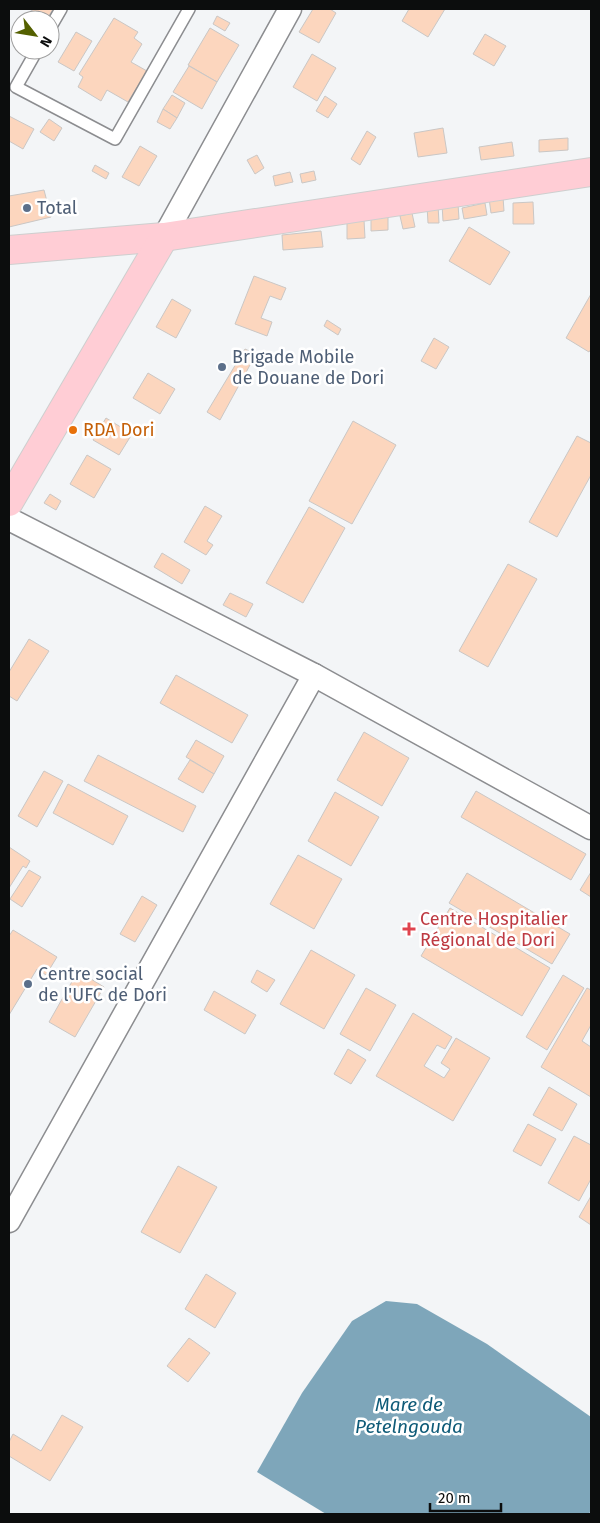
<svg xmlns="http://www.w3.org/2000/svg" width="600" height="1523" font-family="'Fira Sans',sans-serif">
<rect width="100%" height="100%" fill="#f3f5f7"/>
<!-- water -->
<polygon fill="#7ea6ba" points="386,1301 417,1304 487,1344 591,1417 591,1510 589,1514 326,1514 257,1472 302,1393 352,1321"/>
<!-- building -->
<g fill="#fcd6be" stroke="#cac7c5">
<polygon points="29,9 53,9 47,19"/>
<polygon points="313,9 330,9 336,13 319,43 299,32"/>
<polygon points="409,9 445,9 428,37 402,21"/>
<polygon points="217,16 230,23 225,31 213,24"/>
<polygon points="114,18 138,32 134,38 142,44 131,62 147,71 128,102 107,90 101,101 78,87 83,77 79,74"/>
<polygon points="210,28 239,45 217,82 188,65"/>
<polygon points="76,32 92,41 74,71 58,62"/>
<polygon points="485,34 506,46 494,66 473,54"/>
<polygon points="312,54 336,68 317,101 293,87"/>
<polygon points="189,66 217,82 202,109 173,92"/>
<polygon points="172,95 185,103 177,118 163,109"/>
<polygon points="325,96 337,104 328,118 316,111"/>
<polygon points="163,109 177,118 170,129 157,122"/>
<polygon points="9,116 34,129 23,149 9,141"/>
<polygon points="49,119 62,128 54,141 40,132"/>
<polygon points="443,128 447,153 418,157 414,133"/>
<polygon points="367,131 376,137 360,165 351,159"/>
<polygon points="568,138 568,150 539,152 539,140"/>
<polygon points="512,142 514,156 481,160 479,147"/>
<polygon points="140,146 157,156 139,186 122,177"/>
<polygon points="257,155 264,168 255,174 247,160"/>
<polygon points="95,165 109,173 106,179 92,171"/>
<polygon points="314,171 316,180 302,183 300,174"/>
<polygon points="290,172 293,182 275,186 273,176"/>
<polygon points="44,190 51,217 9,227 9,196"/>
<polygon points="503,197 504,211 491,213 489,198"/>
<polygon points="533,202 534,224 513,224 513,203"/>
<polygon points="485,203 487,215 464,219 462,208"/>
<polygon points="442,204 458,204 459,219 443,221"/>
<polygon points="438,205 439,223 428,223 427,206"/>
<polygon points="412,213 415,227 403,229 400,216"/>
<polygon points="371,217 388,217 388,230 371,231"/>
<polygon points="364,220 365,238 347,239 347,221"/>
<polygon points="469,227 510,252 490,285 449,261"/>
<polygon points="321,231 323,247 283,250 282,235"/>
<polygon points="254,276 286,288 281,300 270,296 261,318 272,322 267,336 235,324"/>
<polygon points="591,294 591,349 589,352 566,338"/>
<polygon points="172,299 191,310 176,338 156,327"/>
<polygon points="327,320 341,329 338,335 324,326"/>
<polygon points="434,338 449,347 436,369 421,361"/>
<polygon points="245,349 256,354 220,420 207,412"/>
<polygon points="148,373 175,389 160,414 133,398"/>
<polygon points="106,418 132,434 119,455 93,440"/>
<polygon points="353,421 396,445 352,524 309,501"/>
<polygon points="577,436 591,443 591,475 557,537 529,522"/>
<polygon points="87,455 111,469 94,498 70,484"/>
<polygon points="50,494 61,501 56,510 44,503"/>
<polygon points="205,506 222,516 207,541 213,545 206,555 184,542"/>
<polygon points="309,507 345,528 303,603 266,583"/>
<polygon points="162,553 190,570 182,584 154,567"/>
<polygon points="508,564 537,579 488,667 459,651"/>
<polygon points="230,593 253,604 246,617 223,605"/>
<polygon points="29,639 49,651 17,701 9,696 9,672"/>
<polygon points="176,675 248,715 232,743 160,703"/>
<polygon points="364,732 409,758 382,806 337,780"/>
<polygon points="196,740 224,756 214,774 186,757"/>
<polygon points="98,755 196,806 183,832 84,781"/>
<polygon points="190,760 214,774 203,793 178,779"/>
<polygon points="44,771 63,781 37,827 18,816"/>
<polygon points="68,784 128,816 113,845 53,813"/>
<polygon points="476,791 586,854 571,880 461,817"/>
<polygon points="335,792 379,817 351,866 308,841"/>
<polygon points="9,847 30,861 26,868 23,866 9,888"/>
<polygon points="298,855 342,879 314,929 270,904"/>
<polygon points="29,870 41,877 22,907 10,899"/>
<polygon points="591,872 591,897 580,890"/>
<polygon points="467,873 570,934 552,964 449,903"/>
<polygon points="142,896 157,905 135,942 120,934"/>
<polygon points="450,908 550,968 522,1016 421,956"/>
<polygon points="13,930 57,957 46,975 37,969 9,1015 9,936"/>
<polygon points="311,950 355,975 324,1029 280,1004"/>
<polygon points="257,970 275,980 267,992 251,982"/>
<polygon points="78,971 104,987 75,1037 49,1022"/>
<polygon points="563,975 584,988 547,1050 526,1037"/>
<polygon points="366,988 396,1005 370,1051 340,1034"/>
<polygon points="587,988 591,990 591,1025 582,1041 591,1047 591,1097 541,1067"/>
<polygon points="214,991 256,1015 245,1034 204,1010"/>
<polygon points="413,1013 452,1037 445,1049 437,1045 424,1066 444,1078 450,1069 441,1063 456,1038 490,1058 453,1121 376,1076"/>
<polygon points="348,1049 366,1060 351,1084 334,1074"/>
<polygon points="549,1087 577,1104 562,1131 533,1115"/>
<polygon points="528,1124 556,1139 541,1166 513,1151"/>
<polygon points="574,1136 591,1145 591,1179 579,1201 548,1183"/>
<polygon points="178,1166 217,1187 180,1253 141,1232"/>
<polygon points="591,1196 591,1225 579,1217"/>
<polygon points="206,1274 236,1293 215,1328 185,1309"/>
<polygon points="189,1338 210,1353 188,1382 167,1366"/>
<polygon points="62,1415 83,1427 50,1481 9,1456 9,1442 13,1434 41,1451"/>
</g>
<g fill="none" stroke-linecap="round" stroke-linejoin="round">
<defs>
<g id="service">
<polyline points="50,28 61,9"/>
<polyline points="37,50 16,87 115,139 189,9"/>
</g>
<g id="minor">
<polyline points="164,237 290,9"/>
<polyline points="9,519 314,675 591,828"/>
<polyline points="9,1221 314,675"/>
</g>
<g id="primary">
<polyline points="9,250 164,237 591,172"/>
<polyline points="9,502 164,237"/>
</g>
</defs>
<!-- service casing -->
<use href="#service" stroke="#8c8d90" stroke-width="14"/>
<!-- minor casing -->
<use href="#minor" stroke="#8c8d90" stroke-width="25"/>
<!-- primary casing -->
<use href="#primary" stroke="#cecfcf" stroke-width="30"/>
<!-- service -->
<use href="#service" stroke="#fff" stroke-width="11"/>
<!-- minor -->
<use href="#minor" stroke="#fff" stroke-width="22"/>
<!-- primary -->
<use href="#primary" stroke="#ffcdd5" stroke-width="28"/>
</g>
<!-- markers -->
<g fill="#5c6f8a" stroke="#fff" stroke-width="2">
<circle cx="27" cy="208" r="5"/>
<circle cx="222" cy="367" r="5"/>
<circle cx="28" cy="984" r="5"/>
</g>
<circle fill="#e8710a" stroke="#fff" stroke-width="2" cx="73" cy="430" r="5"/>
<path fill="#e0444e" stroke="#fff" stroke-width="2" d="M406.5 921.5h5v5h5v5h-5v5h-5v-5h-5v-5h5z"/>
<g text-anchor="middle" stroke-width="5" stroke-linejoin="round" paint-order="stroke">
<!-- service labels -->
<g font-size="18" fill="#4e5e75" stroke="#fff" text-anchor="start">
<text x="37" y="214">Total</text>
<text x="232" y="363">Brigade Mobile<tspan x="232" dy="21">de Douane de Dori</tspan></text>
<text x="38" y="980">Centre social<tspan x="38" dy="21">de l'UFC de Dori</tspan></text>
</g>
<!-- food labels -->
<g font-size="18" fill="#c56008" stroke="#fff" text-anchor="start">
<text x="83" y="436">RDA Dori</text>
</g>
<!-- health labels -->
<g font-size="18" fill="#be3a42" stroke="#fff" text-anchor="start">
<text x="420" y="925">Centre Hospitalier<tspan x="420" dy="21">Régional de Dori</tspan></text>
</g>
<!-- water labels -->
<g font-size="19" font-style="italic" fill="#0f5b78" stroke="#fff">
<text x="409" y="1411">Mare de<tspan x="409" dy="22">Petelngouda</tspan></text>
</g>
</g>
<!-- border -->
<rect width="600" height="1523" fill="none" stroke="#0c0d0d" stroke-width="20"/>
<!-- north arrow -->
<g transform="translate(35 35) rotate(121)"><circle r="24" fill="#ffffff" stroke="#9e9e9e"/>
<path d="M0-4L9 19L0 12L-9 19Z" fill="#546000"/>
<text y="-8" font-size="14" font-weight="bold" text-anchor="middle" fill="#0c0d0d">N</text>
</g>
<!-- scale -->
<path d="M430 1503v8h71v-8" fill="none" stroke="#0c0d0d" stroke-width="2.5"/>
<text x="438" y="1503" font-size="15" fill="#0c0d0d" stroke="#ffffff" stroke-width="4" paint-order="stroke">20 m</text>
</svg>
